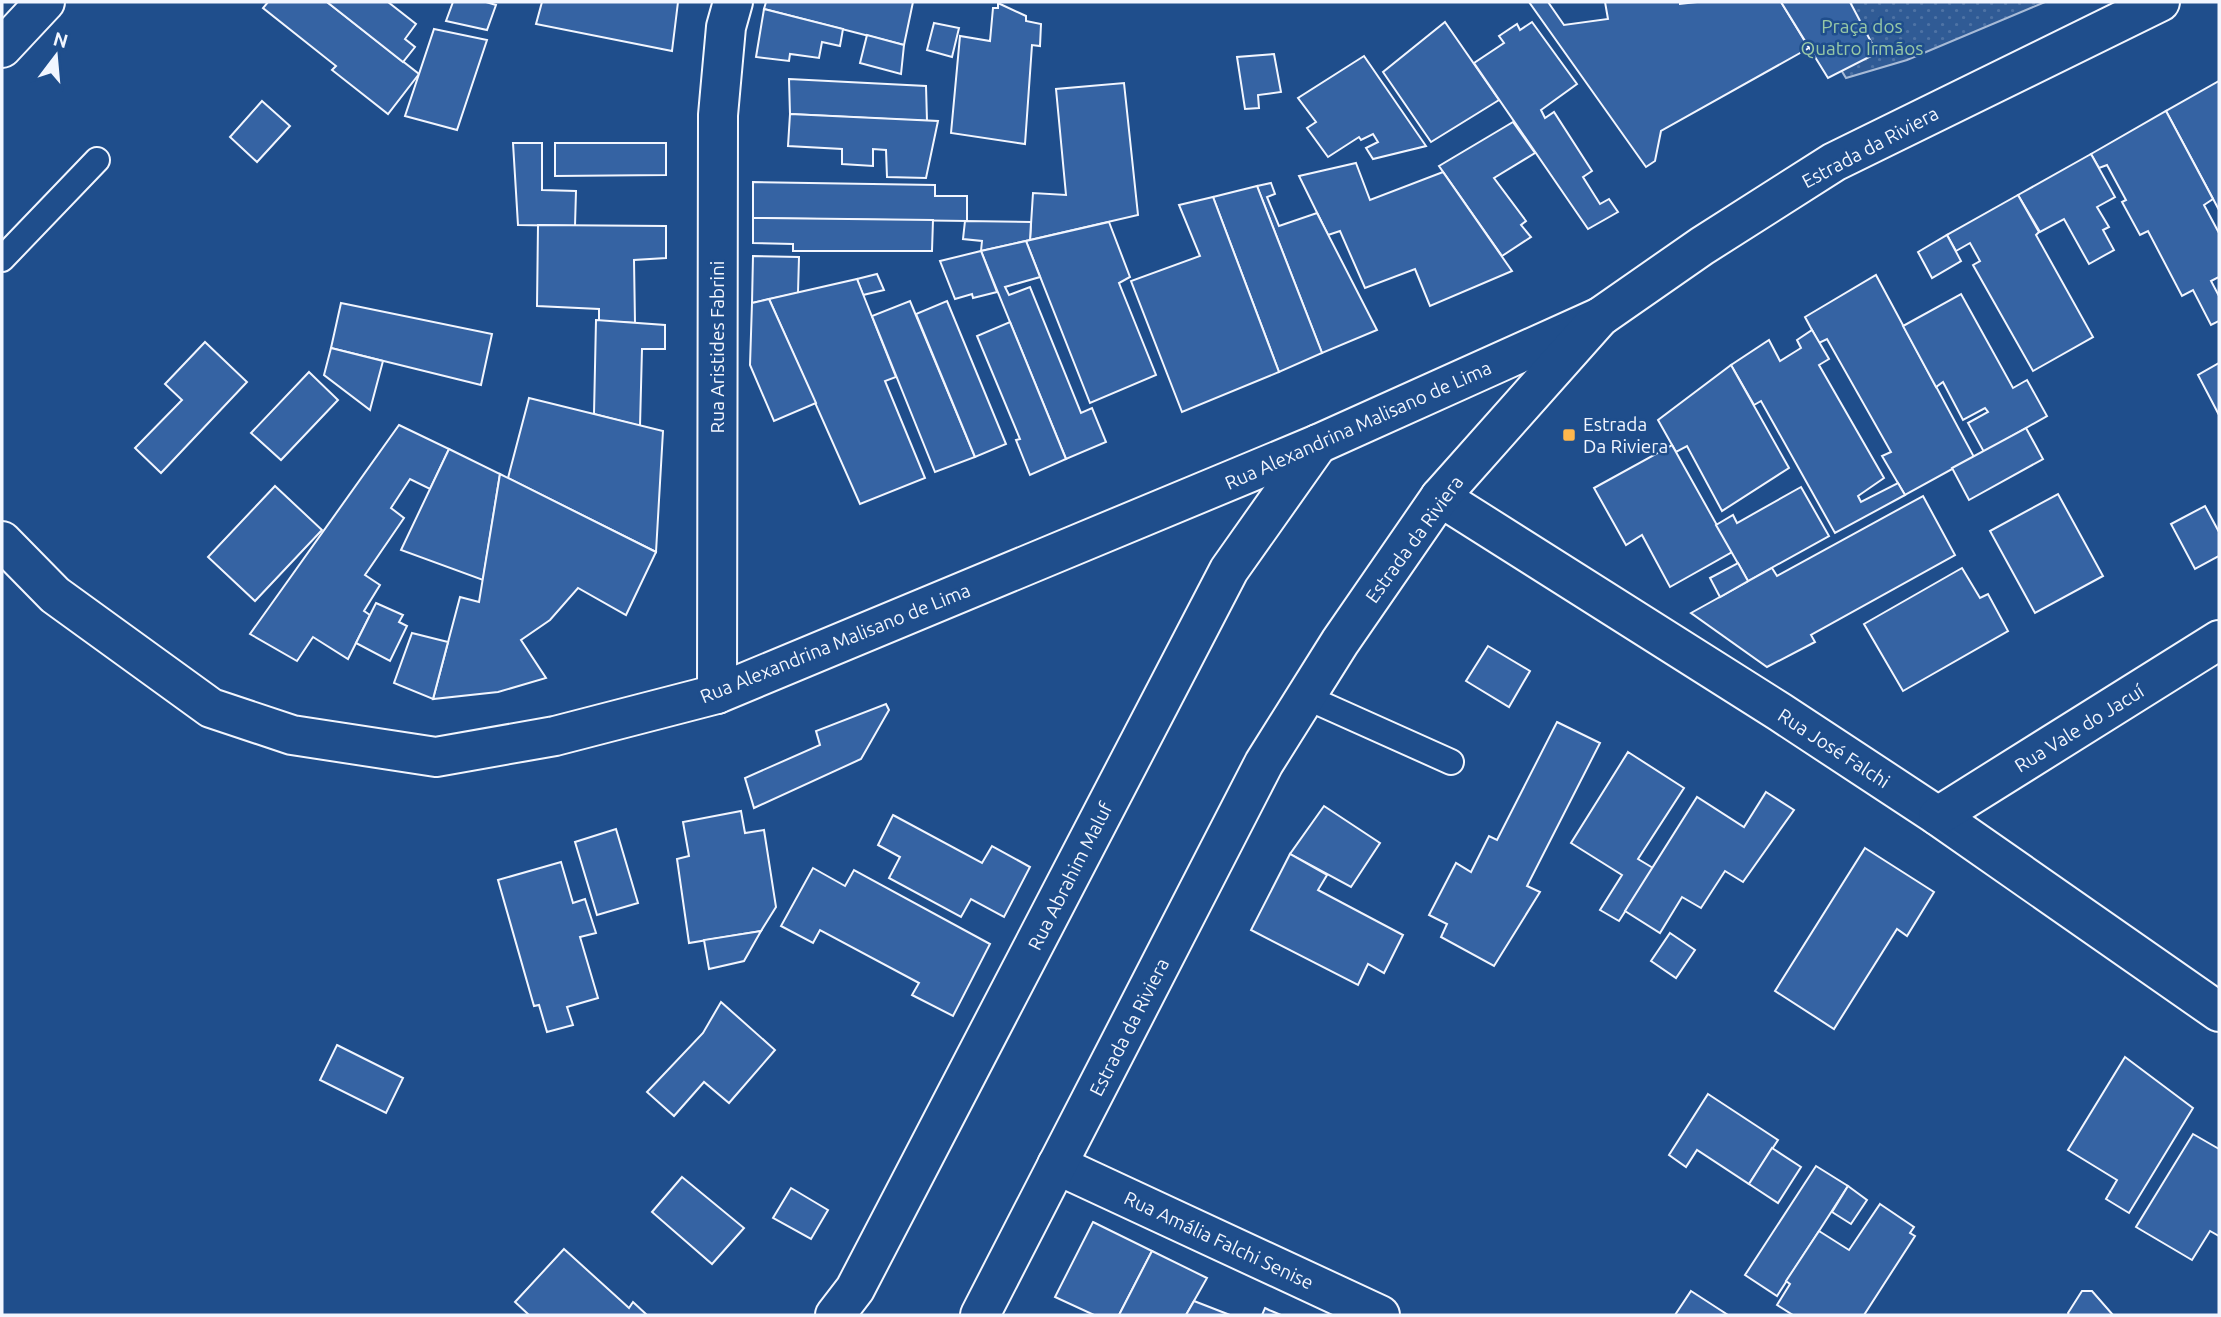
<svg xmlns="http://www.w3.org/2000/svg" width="2221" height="1317" font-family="Ubuntu,sans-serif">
<defs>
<pattern id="park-dots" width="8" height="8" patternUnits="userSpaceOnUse" patternTransform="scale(1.75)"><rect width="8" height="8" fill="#305b95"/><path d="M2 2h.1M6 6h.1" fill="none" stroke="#4e73a5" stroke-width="1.8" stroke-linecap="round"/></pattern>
</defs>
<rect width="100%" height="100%" fill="#1f4e8c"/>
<!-- park -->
<polygon fill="url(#park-dots)" stroke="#a8bbd7" stroke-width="2" points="1800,2 2045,2 1907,60 1846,78"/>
<!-- building -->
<g fill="#3563a3" stroke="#f2f6ff" stroke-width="2">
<polygon points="268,2 327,2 419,74 388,114 332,70 336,66 263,8"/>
<polygon points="327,2 388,2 416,24 405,39 415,47 403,62"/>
<polygon points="453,2 486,2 496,5 487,30 446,21"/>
<polygon points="542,2 678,2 672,51 536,24"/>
<polygon points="766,2 913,2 904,45 764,9"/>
<polygon points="1529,2 1548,2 1564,25 1608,19 1605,2 1680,2 1680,4 1697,2 1781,2 1809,48 1661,131 1655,161 1646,167"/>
<polygon points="1781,2 1850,2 1877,53 1828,78"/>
<polygon points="998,3 1026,16 1026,21 1041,24 1040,46 1032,45 1025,144 951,133 960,36 990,41 993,8 998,8"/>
<polygon points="764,9 843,29 840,46 822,42 819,58 790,54 789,61 756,57"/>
<polygon points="1445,22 1499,100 1431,142 1383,72"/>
<polygon points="1532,22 1577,84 1541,110 1545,118 1554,112 1592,171 1583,177 1600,204 1609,199 1618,212 1588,229 1474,63 1504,43 1499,36 1517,24 1520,30"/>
<polygon points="934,23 959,28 952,57 927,50"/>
<polygon points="434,29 487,40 457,130 405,116"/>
<polygon points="867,35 904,45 901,74 860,63"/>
<polygon points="1274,54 1281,92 1258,95 1259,108 1245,109 1237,57"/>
<polygon points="1364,56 1426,146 1373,159 1366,148 1378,142 1373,134 1361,140 1359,137 1328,157 1307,128 1316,122 1298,98"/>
<polygon points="789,79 926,86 927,121 790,114"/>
<polygon points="2219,81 2219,210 2166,111"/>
<polygon points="1124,83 1138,215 1030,240 1033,193 1066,195 1056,89"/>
<polygon points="262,101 290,126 257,162 230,137"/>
<polygon points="2166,111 2213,199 2204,205 2219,233 2219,277 2211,281 2219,296 2219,321 2211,325 2193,290 2182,296 2148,231 2140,235 2122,202 2126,200 2107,165 2099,168 2091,154"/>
<polygon points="790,114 938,121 926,178 887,177 886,150 873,149 873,166 842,164 842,149 788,146"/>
<polygon points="1513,122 1535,153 1494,178 1526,221 1521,225 1531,237 1502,256 1439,166"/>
<polygon points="513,143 542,143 542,190 576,191 575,226 518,225"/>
<polygon points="555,143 666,143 666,175 555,176"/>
<polygon points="2091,154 2115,197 2097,207 2109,227 2103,230 2114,250 2089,264 2064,219 2040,232 2018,195"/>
<polygon points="1356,163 1370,200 1443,172 1512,271 1430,306 1415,269 1365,288 1340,231 1328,235 1299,176"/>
<polygon points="753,182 935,185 935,196 967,196 967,221 753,218"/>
<polygon points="1271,183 1275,194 1267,197 1279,226 1317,213 1377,330 1322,353 1257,186"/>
<polygon points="1257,186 1322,353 1279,372 1213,197"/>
<polygon points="2018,195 2039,232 2036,235 2093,337 2033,371 1973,265 1980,261 1970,243 1956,251 1947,235"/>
<polygon points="1213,197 1279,372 1182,412 1131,281 1200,256 1179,205"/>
<polygon points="753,218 933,220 932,251 793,251 793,244 753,243"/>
<polygon points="965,221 1031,222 1030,240 981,251 982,241 963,239"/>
<polygon points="1109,222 1130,277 1119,283 1156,375 1090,403 1026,241"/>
<polygon points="538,225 666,226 666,258 634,260 635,323 599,321 599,309 537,306"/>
<polygon points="1947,235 1961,261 1932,278 1918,252"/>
<polygon points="1026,241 1040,277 1005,287 1009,295 1030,287 1081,413 1092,408 1106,442 1066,459 981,251"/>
<polygon points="981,251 997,292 973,298 972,294 955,299 940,261"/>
<polygon points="753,256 799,257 798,293 752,303"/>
<polygon points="877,274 884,290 863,295 857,279"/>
<polygon points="1876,275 1974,457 1905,495 1882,456 1891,452 1827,339 1819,343 1805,317"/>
<polygon points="857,279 896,377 885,381 925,478 860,504 769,299"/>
<polygon points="1961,294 2013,388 2027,380 2047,416 1984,452 1968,423 1988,412 1985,408 1963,420 1943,382 1936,387 1903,326"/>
<polygon points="769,299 816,403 774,421 750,365 752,303"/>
<polygon points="910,301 975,457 935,472 872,316"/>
<polygon points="947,301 1006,444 975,457 916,314"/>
<polygon points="341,303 492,334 481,385 331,348"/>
<polygon points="596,320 665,325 665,349 642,349 640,426 594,414"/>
<polygon points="1010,322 1066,459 1030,475 1016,440 1020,439 977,336"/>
<polygon points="1812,330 1829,359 1819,365 1884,478 1858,496 1861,502 1898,483 1905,495 1835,533 1761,401 1754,405 1731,365 1769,340 1780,361 1801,348 1797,340"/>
<polygon points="205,342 247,382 161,473 135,448 182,400 165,384"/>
<polygon points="331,348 383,361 370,410 324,375"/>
<polygon points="2219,363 2219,415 2198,375"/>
<polygon points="1731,365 1789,468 1722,511 1687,446 1676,452 1658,420"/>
<polygon points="309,372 338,400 281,460 251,433"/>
<polygon points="529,398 663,431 656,552 508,478"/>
<polygon points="399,425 449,449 430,489 410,479 391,508 404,518 365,575 380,585 364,611 370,615 348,659 313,637 297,661 250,634"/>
<polygon points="2026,428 2043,459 1969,500 1952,468"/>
<polygon points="1672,445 1732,552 1670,587 1642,535 1626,545 1594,488"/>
<polygon points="449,449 500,474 483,580 401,550"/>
<polygon points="500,474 656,552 626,615 578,588 550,620 521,640 546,678 498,692 433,699 460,597 479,602"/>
<polygon points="275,486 322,530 255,601 208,557"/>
<polygon points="1801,487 1829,536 1748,581 1716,525 1733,515 1737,523"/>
<polygon points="2058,494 2103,576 2035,613 1990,531"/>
<polygon points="1923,496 1955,555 1811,635 1815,642 1767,667 1691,613 1772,568 1777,576"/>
<polygon points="2205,506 2219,532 2219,556 2195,569 2171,524"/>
<polygon points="1738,563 1748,581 1720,597 1710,578"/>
<polygon points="1962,568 1980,598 1988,594 2008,631 1903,691 1864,624"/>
<polygon points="376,603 403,615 399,622 407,626 390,661 356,643"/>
<polygon points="412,633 448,642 433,699 394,683"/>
<polygon points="1488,646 1530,671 1509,707 1466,681"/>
<polygon points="886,704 889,710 861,759 754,808 745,778 820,745 816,731"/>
<polygon points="1557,722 1600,743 1527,886 1540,892 1494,966 1441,937 1447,924 1429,915 1456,863 1471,872 1489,836 1497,840"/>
<polygon points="1628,752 1684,788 1638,859 1653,868 1619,921 1600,910 1622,875 1571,843"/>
<polygon points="1766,792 1794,810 1743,882 1725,871 1701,908 1682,897 1660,933 1625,911 1697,797 1744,827"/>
<polygon points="1324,806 1380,843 1351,887 1290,854"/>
<polygon points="741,811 745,833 764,830 776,907 761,931 689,943 677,859 689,856 683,822"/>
<polygon points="893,815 982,863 992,846 1030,867 1004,917 971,899 961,917 889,878 900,857 878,845"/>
<polygon points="616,829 638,903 597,915 575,842"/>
<polygon points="1865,848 1934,892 1907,936 1897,929 1834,1029 1775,991"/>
<polygon points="1290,854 1327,875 1318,890 1403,935 1384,973 1368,964 1358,985 1251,930"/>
<polygon points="561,862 573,903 585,899 596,933 580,937 598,998 567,1007 573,1025 547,1032 539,1005 534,1006 498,880"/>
<polygon points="813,868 845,886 854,870 990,944 953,1016 912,995 919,983 820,930 813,943 781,926"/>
<polygon points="761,931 744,961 709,969 704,940"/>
<polygon points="1670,933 1695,950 1676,978 1651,961"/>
<polygon points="721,1002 775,1050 729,1103 704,1082 674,1116 647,1092 703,1033"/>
<polygon points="337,1045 403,1078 386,1113 320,1080"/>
<polygon points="2125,1057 2193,1108 2129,1213 2106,1199 2117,1180 2068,1150"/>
<polygon points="1708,1094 1778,1140 1749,1184 1697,1150 1686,1167 1669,1155"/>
<polygon points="2193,1134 2219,1149 2219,1236 2210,1231 2192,1260 2136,1227"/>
<polygon points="1772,1148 1801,1167 1778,1203 1749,1184"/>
<polygon points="1816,1166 1848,1186 1777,1296 1745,1275"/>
<polygon points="682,1177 744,1228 712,1264 652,1212"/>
<polygon points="1848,1186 1867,1200 1851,1224 1832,1212"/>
<polygon points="791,1188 828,1210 811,1239 773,1218"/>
<polygon points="1880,1204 1914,1227 1910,1233 1915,1236 1864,1315 1793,1315 1777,1305 1790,1284 1786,1281 1819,1231 1849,1250"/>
<polygon points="1093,1222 1152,1251 1119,1315 1094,1315 1055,1297"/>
<polygon points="564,1249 629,1308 633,1302 647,1315 529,1315 515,1302"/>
<polygon points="1152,1251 1207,1278 1186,1315 1119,1315"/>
<polygon points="1691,1291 1728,1315 1675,1315"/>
<polygon points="2082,1291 2092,1291 2113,1315 2069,1315 2068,1313"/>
<polygon points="1194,1301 1230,1315 1186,1315"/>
<polygon points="1265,1308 1269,1310 1281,1315 1262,1315"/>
</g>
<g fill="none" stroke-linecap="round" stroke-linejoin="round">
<defs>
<g id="service">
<polyline points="2,259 97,160"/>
<polyline points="1306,697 1451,762"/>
</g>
<g id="minor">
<polyline points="2,48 45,2"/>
<polyline points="1440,497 1780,712 1938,816 2219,1012"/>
<polyline points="2,541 55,595 211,708 292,735 436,757 555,736 717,694 1318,444 1600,317"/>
<polyline points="717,694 718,115 726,27 733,2"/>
<polyline points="1938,816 2219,640"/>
<polyline points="1057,1165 1380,1315"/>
<polyline points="835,1315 855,1289 1229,570 1318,444"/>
</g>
<polyline id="tertiary" points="980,1315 1264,763 1340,642 1440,497 1600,317 1702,246 1834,162 2160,2"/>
</defs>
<!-- service casing -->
<use href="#service" stroke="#f2f6ff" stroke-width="28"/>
<!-- minor casing -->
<use href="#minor" stroke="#f2f6ff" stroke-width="42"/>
<!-- tertiary casing -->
<use href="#tertiary" stroke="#f2f6ff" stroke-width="42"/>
<!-- service -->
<use href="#service" stroke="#1f4e8c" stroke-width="24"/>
<!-- minor -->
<use href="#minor" stroke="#1f4e8c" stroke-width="38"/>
<!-- tertiary -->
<use href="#tertiary" stroke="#1f4e8c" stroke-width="38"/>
</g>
<!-- markers -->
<rect fill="#ffb74d" stroke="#1f4e8c" stroke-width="2.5" x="1562" y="428" width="14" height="14" rx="3.5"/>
<g text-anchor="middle" stroke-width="5" stroke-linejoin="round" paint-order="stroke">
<!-- park labels -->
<g font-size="19" fill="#97c8a6" stroke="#1f4e8c">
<text x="1862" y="33">Praça dos<tspan x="1862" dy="22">Quatro Irmãos</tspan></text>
</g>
<!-- street labels -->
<g font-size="19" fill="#f2f6ff" stroke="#1f4e8c">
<text transform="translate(1870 147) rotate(-28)" y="7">Estrada da Riviera</text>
<text transform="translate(717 347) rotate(-90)" y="7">Rua Aristides Fabrini</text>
<text transform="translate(1358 425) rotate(-24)" y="7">Rua Alexandrina Malisano de Lima</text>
<text transform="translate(1414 539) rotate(-54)" y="7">Estrada da Riviera</text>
<text transform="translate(835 643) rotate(-22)" y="7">Rua Alexandrina Malisano de Lima</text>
<text transform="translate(2079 728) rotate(-32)" y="7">Rua Vale do Jacuí</text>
<text transform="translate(1834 748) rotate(33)" y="7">Rua José Falchi</text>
<text transform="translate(1070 876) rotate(-63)" y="7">Rua Abrahim Maluf</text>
<text transform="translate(1129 1027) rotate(-63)" y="7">Estrada da Riviera</text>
<text transform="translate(1219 1240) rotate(25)" y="7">Rua Amália Falchi Senise</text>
</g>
<!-- poi labels -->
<g font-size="19" fill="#f2f6ff" stroke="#1f4e8c" text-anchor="start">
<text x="1583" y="431">Estrada<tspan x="1583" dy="22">Da Riviera</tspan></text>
</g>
</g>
<!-- border -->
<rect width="2221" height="1317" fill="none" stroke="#f2f6ff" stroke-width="7"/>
<!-- north arrow -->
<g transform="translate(56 56) rotate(16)" stroke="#1f4e8c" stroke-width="5" paint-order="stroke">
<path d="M0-5L12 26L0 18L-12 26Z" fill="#f2f6ff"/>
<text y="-10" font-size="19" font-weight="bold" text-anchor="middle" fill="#f2f6ff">N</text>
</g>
</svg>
